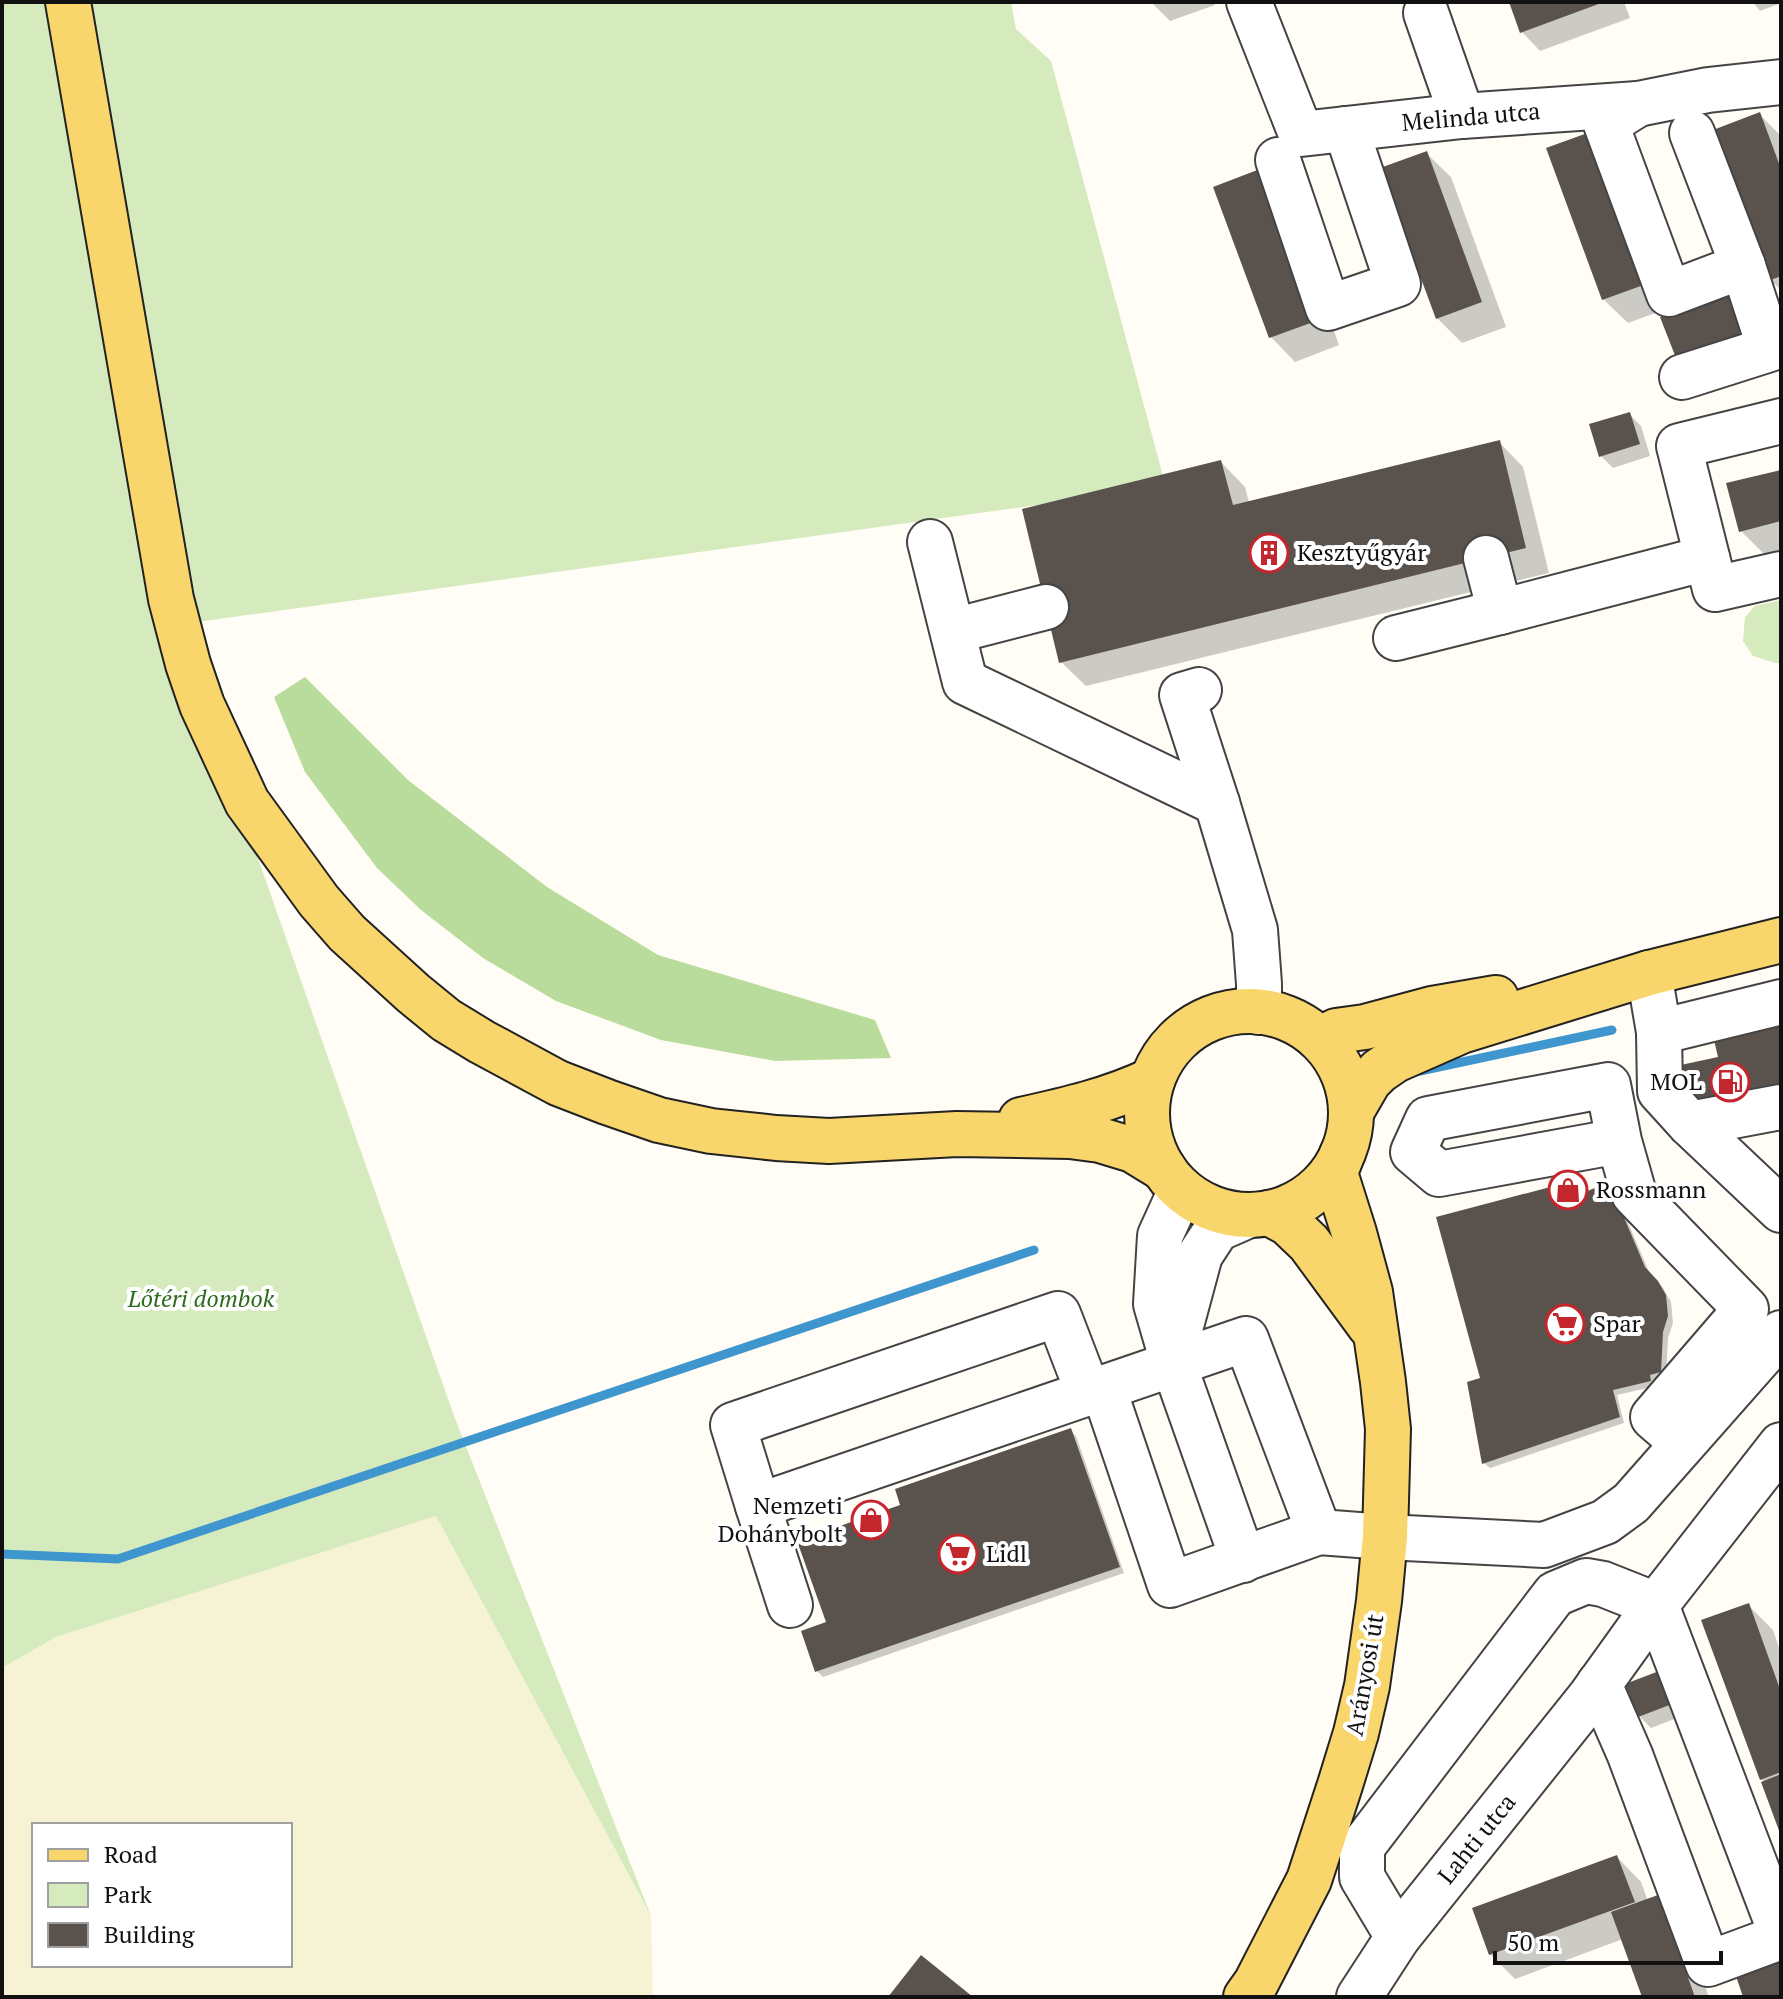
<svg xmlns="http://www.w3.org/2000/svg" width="1783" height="1999" font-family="'PT Serif',serif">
<rect width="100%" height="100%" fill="#fffdf5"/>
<!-- farmland -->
<path fill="#f6f3d4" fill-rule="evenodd" d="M436 1516 651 1916 653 1997H2V1668L56 1637ZM34 1825H290V1965H34Z"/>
<!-- green -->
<g fill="#d5ebbd">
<polygon points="2,2 1011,2 1016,29 1051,61 1166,487 176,625 454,1416 651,1916 436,1516 56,1637 2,1668"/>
<polygon points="1781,600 1781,663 1775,663 1753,656 1743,641 1745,617 1755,606"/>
</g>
<!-- forest -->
<polygon fill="#b9dc9c" points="305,677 408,780 547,887 658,955 875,1020 891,1058 775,1061 661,1040 556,1001 483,958 421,910 377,868 305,772 274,697"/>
<!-- shadow -->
<g fill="#0003">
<polygon points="1151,2 1214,2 1215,5 1170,21"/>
<polygon points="1511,2 1624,2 1630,18 1540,51 1522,32"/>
<polygon points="1753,2 1781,2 1781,3 1760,11"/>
<polygon points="1760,115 1781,136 1781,290 1770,280"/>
<polygon points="1426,153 1451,177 1506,327 1462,343 1437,318"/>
<polygon points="1617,158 1672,307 1628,323 1603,299"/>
<polygon points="1284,196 1339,345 1295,362 1271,337"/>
<polygon points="1629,414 1641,426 1650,456 1613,468 1601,456"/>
<polygon points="1499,442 1523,467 1549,573 1086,686 1061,662 1221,462 1245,487 1249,503"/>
<polygon points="1781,471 1781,551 1765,555 1741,531"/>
<polygon points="1573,1183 1578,1188 1581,1196 1614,1190 1650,1274 1663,1288 1671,1302 1673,1323 1668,1338 1666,1377 1655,1381 1656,1386 1617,1395 1624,1423 1490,1468 1484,1463 1482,1380"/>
<polygon points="1070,1430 1076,1436 1124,1573 823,1677 817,1671 804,1633 828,1624 903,1506"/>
<polygon points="1748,1605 1773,1630 1781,1653 1781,1832 1765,1782 1761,1779"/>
<polygon points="1666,1671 1690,1713 1651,1728 1639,1716"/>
<polygon points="1617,1857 1641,1882 1648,1901 1658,1898 1682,1922 1709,1997 1643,1997 1623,1939 1515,1979 1490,1954"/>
</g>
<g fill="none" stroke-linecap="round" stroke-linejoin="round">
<!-- stream -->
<g stroke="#3f96cf" stroke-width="9">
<polyline points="1420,1071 1612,1030"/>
<polyline points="2,1554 118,1559 1034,1250"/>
</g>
</g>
<!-- building -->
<g fill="#5a524d">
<polygon points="1509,2 1604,2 1520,33"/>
<polygon points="1760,112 1781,169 1781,276 1768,281 1713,130"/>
<polygon points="1593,131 1649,283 1602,300 1546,148"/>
<polygon points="1427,151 1482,302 1436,319 1380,168"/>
<polygon points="1260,169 1316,321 1269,338 1213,187"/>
<polygon points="1739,288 1754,330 1676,358 1660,317"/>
<polygon points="1630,412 1640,444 1599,457 1589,424"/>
<polygon points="1500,440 1526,548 1059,663 1022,509 1221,460 1233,505"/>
<polygon points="1781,470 1781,521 1739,532 1726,483"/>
<polygon points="1781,1025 1781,1107 1684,1106 1676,1066 1718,1057 1714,1040"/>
<polygon points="1573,1181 1578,1195 1609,1182 1645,1267 1658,1281 1666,1295 1668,1316 1663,1332 1661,1372 1650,1375 1651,1381 1613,1390 1620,1417 1482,1464 1467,1382 1480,1378 1436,1217"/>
<polygon points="1071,1428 1120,1567 815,1672 801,1631 826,1622 797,1541 900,1505 895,1489"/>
<polygon points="1749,1603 1781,1692 1781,1772 1760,1780 1701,1620"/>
<polygon points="1667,1668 1680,1701 1638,1717 1625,1684"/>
<polygon points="1781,1774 1781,1836 1761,1782"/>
<polygon points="1617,1855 1635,1902 1489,1955 1472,1908"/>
<polygon points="1658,1895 1695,1997 1642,1997 1611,1912"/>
<polygon points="1781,1953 1781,1997 1743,1997 1734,1970"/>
<polygon points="921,1955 973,1997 888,1997"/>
</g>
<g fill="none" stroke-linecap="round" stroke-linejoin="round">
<defs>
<g id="minor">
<polyline points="1249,2 1301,134 1462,116 1638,104 1708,90 1781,82"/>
<polyline points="1426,13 1462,116"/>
<polyline points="1638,104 1606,124 1669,294 1743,266 1692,133"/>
<polyline points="1278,160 1328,308 1398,284 1346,129"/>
<polyline points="1682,377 1770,349 1743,266"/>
<polyline points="1781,421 1679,446 1715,589 1781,574"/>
<polyline points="930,542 965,682 1217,803"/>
<polyline points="1486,558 1500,612 1707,558"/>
<polyline points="953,631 1046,607"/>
<polyline points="1396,638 1500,612"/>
<polyline points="1199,690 1182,695 1217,803 1255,930 1259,984 1259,1012"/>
<polyline points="1649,973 1659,1032 1660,1091 1690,1124 1781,1210"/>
<polyline points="1659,1032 1781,1002"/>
<polyline points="1690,1124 1781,1107"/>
<polyline points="1619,1141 1439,1174 1413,1152 1428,1119 1608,1085 1619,1141 1634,1194 1746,1309 1653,1417 1683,1443"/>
<polyline points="1181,1190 1160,1236 1156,1304 1172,1359 1243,1560"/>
<polyline points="1172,1359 1200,1255 1217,1229 1249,1215"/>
<polyline points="1103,1387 1170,1585 1319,1532 1385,1537 1544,1545 1605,1522 1631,1503 1781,1333"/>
<polyline points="1088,1392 1058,1314 733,1425 758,1506 1246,1339 1319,1532"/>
<polyline points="758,1506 790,1605"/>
<polyline points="1599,1684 1630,1755 1708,1964 1781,1937"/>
<polyline points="1398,1937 1362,1877 1362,1847 1555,1594 1586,1581 1603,1584 1656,1605 1781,1933"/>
<polyline points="1359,1997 1398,1937 1590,1697 1656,1605 1781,1445"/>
</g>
<g id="major">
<polyline points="68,2 171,599 188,664 202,705 247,802 319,901 347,933 413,993 446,1020 482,1042 558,1083 607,1102 659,1120 711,1131 776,1138 829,1141 957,1134 1070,1136 1100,1140 1133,1150 1164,1169"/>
<circle cx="1249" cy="1113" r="102"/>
<polyline points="1321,1040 1336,1031 1365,1027 1432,1009 1496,998"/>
<polyline points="1351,1112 1369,1081 1379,1071 1395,1060 1461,1031 1649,973 1781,940"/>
<path d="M1021 1120C1066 1110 1110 1100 1152 1080"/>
<polyline points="1269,1213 1288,1223 1309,1243 1370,1326"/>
<polyline points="1246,1997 1256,1983 1309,1880 1340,1785 1356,1733 1367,1686 1379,1601 1385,1537 1388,1429 1383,1382 1370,1292 1354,1233 1335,1173 1343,1152"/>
</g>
</defs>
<!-- minor casing -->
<use href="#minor" stroke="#444" stroke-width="48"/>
<!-- major casing -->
<use href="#major" stroke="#222" stroke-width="48"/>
<!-- minor -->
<use href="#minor" stroke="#fff" stroke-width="44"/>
<!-- major -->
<use href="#major" stroke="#f9d66b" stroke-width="44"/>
</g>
<!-- icons -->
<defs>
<symbol id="building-ring" viewBox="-11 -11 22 22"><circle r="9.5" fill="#fff" stroke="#c4262e" stroke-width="1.5"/><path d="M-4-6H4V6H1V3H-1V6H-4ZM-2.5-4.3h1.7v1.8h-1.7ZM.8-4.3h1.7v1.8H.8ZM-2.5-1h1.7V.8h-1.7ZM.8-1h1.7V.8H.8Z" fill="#c4262e"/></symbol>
<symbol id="fuel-ring" viewBox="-11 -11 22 22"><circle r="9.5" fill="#fff" stroke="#c4262e" stroke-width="1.5"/><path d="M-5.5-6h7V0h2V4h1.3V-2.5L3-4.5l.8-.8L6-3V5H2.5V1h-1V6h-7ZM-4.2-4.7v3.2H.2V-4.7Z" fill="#c4262e"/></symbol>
<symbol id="shop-ring" viewBox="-11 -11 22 22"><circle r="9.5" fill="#fff" stroke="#c4262e" stroke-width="1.5"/><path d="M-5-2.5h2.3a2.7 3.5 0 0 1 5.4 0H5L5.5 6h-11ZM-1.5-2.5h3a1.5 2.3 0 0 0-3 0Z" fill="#c4262e"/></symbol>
<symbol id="supermarket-ring" viewBox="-11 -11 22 22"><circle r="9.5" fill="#fff" stroke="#c4262e" stroke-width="1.5"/><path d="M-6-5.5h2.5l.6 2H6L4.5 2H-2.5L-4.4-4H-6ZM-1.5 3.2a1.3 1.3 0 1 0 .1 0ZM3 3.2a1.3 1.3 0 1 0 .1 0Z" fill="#c4262e"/></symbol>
</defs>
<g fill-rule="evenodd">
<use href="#building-ring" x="1247" y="531" width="44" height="44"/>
<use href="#fuel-ring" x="1708" y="1060" width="44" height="44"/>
<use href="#shop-ring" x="1546" y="1168" width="44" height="44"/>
<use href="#supermarket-ring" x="1543" y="1302" width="44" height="44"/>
<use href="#shop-ring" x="849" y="1498" width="44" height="44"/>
<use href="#supermarket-ring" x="936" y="1532" width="44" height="44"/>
</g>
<g text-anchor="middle" stroke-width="8" stroke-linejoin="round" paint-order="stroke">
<!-- street labels -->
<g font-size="24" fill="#111" stroke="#fff">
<text transform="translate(1471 117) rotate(-5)" y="8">Melinda utca</text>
<text transform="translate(1365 1675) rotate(-80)" y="8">Arányosi út</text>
<text transform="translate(1477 1839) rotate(-51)" y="8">Lahti utca</text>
</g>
<!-- poi labels -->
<g font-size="24" fill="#111" stroke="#fff" text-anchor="start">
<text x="1297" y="561">Kesztyűgyár</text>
<text x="1702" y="1090" text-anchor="end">MOL</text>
<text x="1596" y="1198">Rossmann</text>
<text x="1593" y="1332">Spar</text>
<text x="843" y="1514" text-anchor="end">Nemzeti<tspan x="843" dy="28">Dohánybolt</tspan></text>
<text x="986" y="1562">Lidl</text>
</g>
<!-- park labels -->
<g font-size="24" font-style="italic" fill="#2f6b1f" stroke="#fff">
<text x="201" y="1307">Lőtéri dombok</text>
</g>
</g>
<!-- border -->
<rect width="1783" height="1999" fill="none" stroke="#111111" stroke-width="8"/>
<!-- legend -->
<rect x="32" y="1823" width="260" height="144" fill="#ffffff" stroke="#a0a0a0" stroke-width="2"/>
<rect x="48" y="1849" width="40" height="12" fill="#f9d66b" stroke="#a0a0a0" stroke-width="2"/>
<text x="104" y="1863" font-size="24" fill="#111111">Road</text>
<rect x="48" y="1883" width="40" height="24" fill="#d5ebbd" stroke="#a0a0a0" stroke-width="2"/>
<text x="104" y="1903" font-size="24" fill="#111111">Park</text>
<rect x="48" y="1923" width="40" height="24" fill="#5a524d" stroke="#a0a0a0" stroke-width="2"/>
<text x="104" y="1943" font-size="24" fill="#111111">Building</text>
<!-- scale -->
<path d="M1495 1951v12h226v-12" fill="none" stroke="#111111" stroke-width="4"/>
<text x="1507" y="1951" font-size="24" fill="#111111" stroke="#ffffff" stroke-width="6" paint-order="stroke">50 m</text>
</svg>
